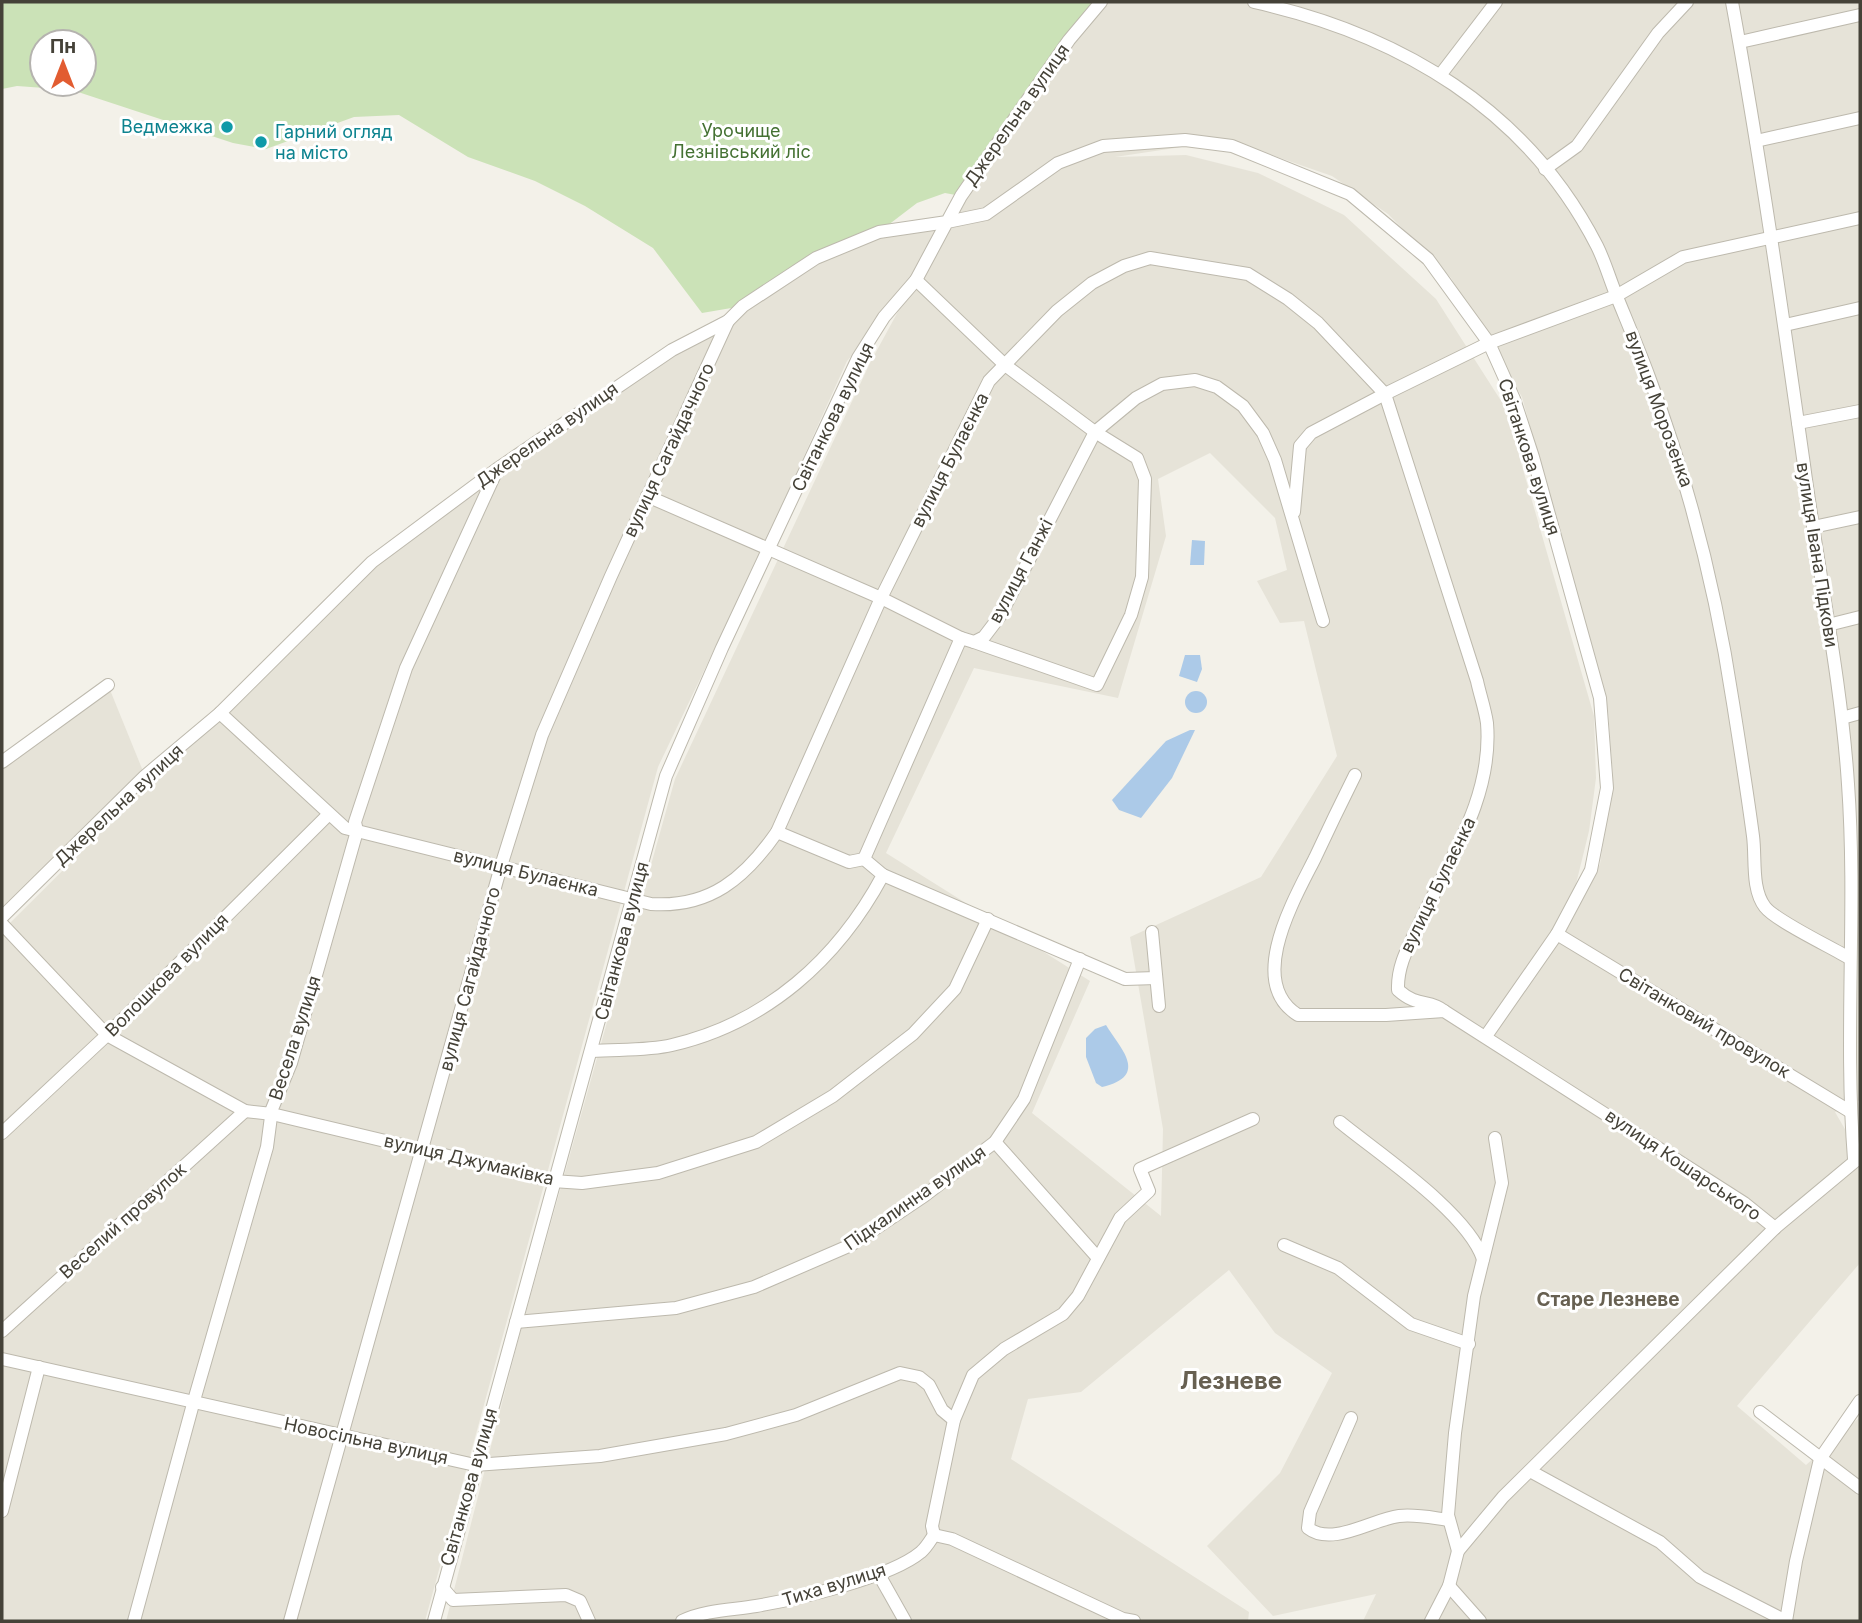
<svg xmlns="http://www.w3.org/2000/svg" width="1862" height="1623" font-family="Inter,sans-serif">
<rect width="100%" height="100%" fill="#f3f1e9"/>
<!-- residential -->
<g fill="#e6e3d8" fill-rule="evenodd">
<path d="M1101 2H1860V1100L1835 1112 1860 1155V1263L1737 1406 1806 1465 1860 1417V1621H1363L1376 1594 1273 1616 1207 1546 1280 1473 1332 1373 1275 1333 1229 1270 1081 1392 1028 1399 1011 1459 1249 1612 1248 1621H446L519 1337 675 779 870 363 913 284 847 361 757 560 658 767 425 1621H2V931L372 562 497 469 850 242 947 222ZM1228 140 1332 176 1388 214 1451 278 1522 397 1608 711 1613 776 1600 864 1564 933 1589 831 1596 778 1594 716 1505 407 1436 299 1344 215 1258 173 1186 155 1115 157ZM1210 453 1275 518 1287 570 1257 581 1280 623 1304 621 1337 756 1261 877 1130 937 1163 1129 1161 1216 1032 1113 1090 981 886 853 974 668 1118 698 1166 536 1158 479Z"/>
<polygon points="108,685 145,776 2,917 2,762"/>
</g>
<!-- green -->
<path fill="#cbe2b7" fill-rule="evenodd" d="M2 2H1101L961 196 945 193 917 203 879 232 850 242 743 306 702 313 653 248 585 206 535 181 468 157 399 115 354 117 266 149 233 143 72 90 17 86 2 89ZM42 42H84V84H42Z"/>
<!-- water -->
<g fill="#accae8">
<polygon points="1192,540 1205,541 1204,565 1190,565"/>
<polygon points="1185,655 1200,655 1202,669 1197,682 1179,676"/>
<circle cx="1196" cy="702" r="11"/>
<polygon points="1190,730 1195,730 1172,778 1141,818 1119,810 1112,800 1166,741"/>
<path d="M1106 1025C1119 1047 1151 1076 1102 1087L1096 1083 1086 1057V1038L1095 1029Z"/>
</g>
<g fill="none" stroke-linecap="round" stroke-linejoin="round">
<defs>
<g id="minor">
<path d="M1254 2C1399 34 1527 109 1597 246 1605 262 1610 280 1617 297 1628 324 1639 350 1649 377 1689 483 1716 590 1733 703 1740 747 1747 791 1753 836 1756 858 1751 889 1765 907 1776 921 1831 947 1849 958"/>
<path d="M1732 2C1760 155 1782 310 1804 465 1818 571 1841 677 1848 784 1857 909 1844 1034 1854 1159"/>
<polyline points="1740,42 1860,15"/>
<polyline points="1441,74 1496,2"/>
<polyline points="1756,141 1860,118"/>
<polyline points="1545,169 1577,146 1658,33 1687,2"/>
<polyline points="916,280 1005,365 1095,432 1137,458 1145,479 1142,577 1131,615 1097,685 974,642"/>
<polyline points="1785,325 1860,308"/>
<polyline points="1798,423 1860,411"/>
<polyline points="647,496 881,598 961,638"/>
<polyline points="1294,512 1300,446 1311,433 1385,394 1489,343 1616,296 1683,257 1860,218"/>
<polyline points="1813,527 1860,517"/>
<polyline points="1828,625 1860,617"/>
<path d="M220 713 345 828 651 904C710 908 745 878 777 832L881 598 989 381 1057 311 1092 283 1124 266 1150 258 1248 274 1288 299 1318 323 1385 394 1477 681C1480 695 1485 709 1487 723 1493 796 1451 857 1421 920 1410 944 1397 964 1398 990 1418 1008 1429 999 1444 1011"/>
<polyline points="1842,718 1860,713"/>
<polyline points="2,762 108,685"/>
<path d="M1355 775C1341 803 1328 830 1315 858 1295 898 1245 982 1298 1015H1386L1444 1011 1744 1203 1775 1228"/>
<polyline points="777,832 849,862 864,859"/>
<polyline points="883,875 1125,979 1156,978"/>
<polyline points="2,917 145,776 220,713 372,562 497,469 672,350 728,321 743,306 816,258 879,232 947,222 961,196 1069,40 1101,2"/>
<polyline points="2,924 107,1035 245,1111 272,1114 553,1181 582,1183 658,1173 756,1142 833,1096 913,1034 955,989 988,919"/>
<polyline points="1152,932 1159,1006"/>
<polyline points="1557,934 1851,1112"/>
<path d="M592 1051C618 1049 647 1051 672 1045 767 1023 838 959 883 875L864 859 961 638 974 642 984 637 1000 616 1095 432 1136 398 1162 384 1195 380 1217 387 1243 406 1263 433 1275 460 1323 621"/>
<path d="M1340 1122C1379 1154 1467 1212 1483 1259"/>
<polyline points="2,1133 107,1035 329,814"/>
<polyline points="995,1142 1098,1258"/>
<polyline points="1284,1245 1338,1268 1411,1324 1469,1344"/>
<polyline points="516,1322 676,1308 754,1287 851,1245 924,1196 995,1142 1024,1099 1080,959"/>
<polyline points="2,1331 245,1111"/>
<polyline points="2,1359 475,1465 600,1456 726,1434 796,1415 900,1373 919,1377 929,1385 942,1410 954,1420"/>
<polyline points="1760,1412 1860,1488"/>
<path d="M1351 1418 1310 1512 1308 1528C1332 1547 1373 1519 1399 1516 1416 1514 1433 1518 1449 1520"/>
<polyline points="1530,1471 1660,1542 1700,1577 1786,1621"/>
<polyline points="2,1511 39,1367"/>
<polyline points="934,1535 932,1526 954,1420 973,1375 1004,1349 1063,1314 1078,1296 1120,1218 1149,1191 1140,1169 1253,1119"/>
<polyline points="934,1535 952,1539 1123,1619 1134,1621"/>
<polyline points="1458,1551 1448,1515 1455,1433 1474,1296 1502,1183 1495,1138"/>
<polyline points="878,1573 905,1621"/>
<polyline points="1449,1586 1480,1621"/>
<polyline points="442,1587 453,1600 566,1595 580,1601 589,1621"/>
<polyline points="134,1621 193,1404 267,1147 272,1109 291,1063 357,831 355,822 406,668 497,470"/>
<polyline points="290,1621 501,866 542,735 611,576 728,321"/>
<polyline points="434,1621 666,776 722,648 858,358 884,317 916,280 947,222 986,214 1058,163 1103,146 1185,140 1232,146 1350,194 1428,259 1489,343 1514,399 1533,457 1600,698 1607,788 1591,870 1557,934 1486,1036"/>
<path d="M682 1621C705 1610 732 1610 756 1606 797 1599 890 1578 921 1552 926 1548 930 1541 934 1535"/>
<polyline points="1431,1621 1449,1586 1458,1551 1503,1497 1775,1228 1860,1157"/>
<polyline points="1786,1621 1796,1561 1820,1459 1860,1401"/>
</g>
</defs>
<!-- minor casing -->
<use href="#minor" stroke="#bdb9ad" stroke-width="14"/>
<!-- minor -->
<use href="#minor" stroke="#fff" stroke-width="12"/>
</g>
<!-- markers -->
<g fill="#0f9aa8" stroke="#fff" stroke-width="2.5">
<circle cx="227" cy="127" r="7"/>
<circle cx="261" cy="142" r="7"/>
</g>
<g text-anchor="middle" stroke-width="6" stroke-linejoin="round" paint-order="stroke">
<!-- street labels -->
<g font-size="18" fill="#454238" stroke="#fff">
<text transform="translate(1017 115) rotate(-55)" y="6">Джерельна вулиця</text>
<text transform="translate(1659 409) rotate(70)" y="6">вулиця Морозенка</text>
<text transform="translate(833 417) rotate(-64)" y="6">Світанкова вулиця</text>
<text transform="translate(547 435) rotate(-35)" y="6">Джерельна вулиця</text>
<text transform="translate(669 450) rotate(-65)" y="6">вулиця Сагайдачного</text>
<text transform="translate(1529 457) rotate(72)" y="6">Світанкова вулиця</text>
<text transform="translate(950 460) rotate(-63)" y="6">вулиця Булаєнка</text>
<text transform="translate(1817 555) rotate(81)" y="6">вулиця Івана Підкови</text>
<text transform="translate(1021 571) rotate(-62)" y="6">вулиця Ганжі</text>
<text transform="translate(119 805) rotate(-43)" y="6">Джерельна вулиця</text>
<text transform="translate(526 873) rotate(14)" y="6">вулиця Булаєнка</text>
<text transform="translate(1438 885) rotate(-64)" y="6">вулиця Булаєнка</text>
<text transform="translate(622 941) rotate(-75)" y="6">Світанкова вулиця</text>
<text transform="translate(167 975) rotate(-45)" y="6">Волошкова вулиця</text>
<text transform="translate(470 979) rotate(-75)" y="6">вулиця Сагайдачного</text>
<text transform="translate(1704 1023) rotate(31)" y="6">Світанковий провулок</text>
<text transform="translate(295 1038) rotate(-72)" y="6">Весела вулиця</text>
<text transform="translate(469 1160) rotate(13)" y="6">вулиця Джумаківка</text>
<text transform="translate(1683 1165) rotate(34)" y="6">вулиця Кошарського</text>
<text transform="translate(915 1198) rotate(-35)" y="6">Підкалинна вулиця</text>
<text transform="translate(123 1221) rotate(-42)" y="6">Веселий провулок</text>
<text transform="translate(366 1441) rotate(12)" y="6">Новосільна вулиця</text>
<text transform="translate(469 1487) rotate(-74)" y="6">Світанкова вулиця</text>
<text transform="translate(834 1585) rotate(-17)" y="6">Тиха вулиця</text>
</g>
<!-- culture labels -->
<g font-size="18" fill="#0d838f" stroke="#fff" text-anchor="end">
<text x="213" y="133">Ведмежка</text>
<text x="275" y="138" text-anchor="start">Гарний огляд<tspan x="275" dy="21">на місто</tspan></text>
</g>
<!-- park labels -->
<g font-size="18" fill="#447132" stroke="#fff">
<text x="741" y="137">Урочище<tspan x="741" dy="21">Лезнівський ліс</tspan></text>
</g>
<!-- neighbourhood labels -->
<g font-size="19" font-weight="bold" fill="#676051" stroke="#fff">
<text x="1608" y="1306">Старе Лезневе</text>
</g>
<!-- district labels -->
<g font-size="24" font-weight="bold" fill="#676051" stroke="#fff">
<text x="1231" y="1389">Лезневе</text>
</g>
</g>
<!-- border -->
<rect width="1862" height="1623" fill="none" stroke="#454238" stroke-width="7"/>
<!-- north arrow -->
<g transform="translate(63 63)"><circle r="33" fill="#ffffff" stroke="#b5b3af" stroke-width="2"/>
<path d="M0-5L12 26L0 18L-12 26Z" fill="#e25c31"/>
<text y="-10" font-size="19" font-weight="bold" text-anchor="middle" fill="#454238">Пн</text>
</g>
</svg>
